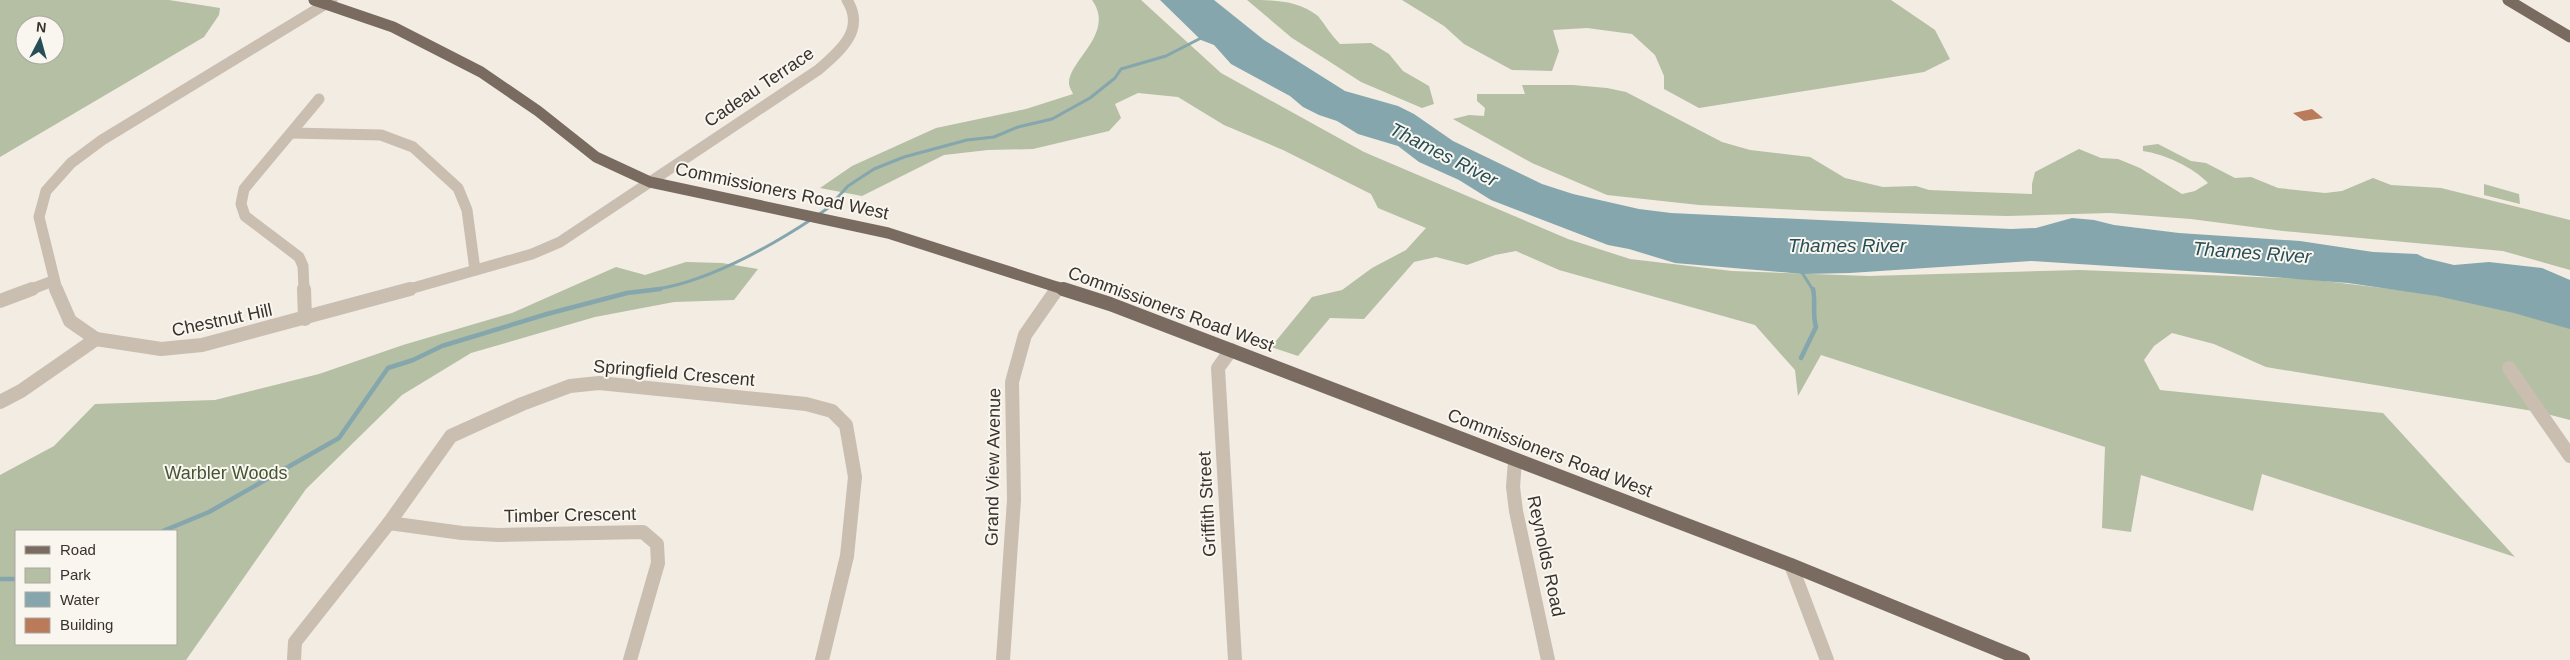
<svg xmlns="http://www.w3.org/2000/svg" width="2570" height="660" font-family="Helvetica,sans-serif">
<rect width="100%" height="100%" fill="#f2ece3"/>
<!-- green -->
<g fill="#b4bfa4" fill-rule="evenodd">
<path d="M0 0H169L220 8 219 15 204 37 0 157ZM25 25H55V55H25Z"/>
<path d="M1092 0H1141L1221 73 1364 152 1568 239 1630 259 1732 271 1869 276 2080 270 2308 279 2424 293 2570 321V420L2539 412 2266 367 2214 344 2172 333 2154 346 2144 360 2160 390 2383 413 2515 557 2262 474 2253 511 2141 475 2131 532 2102 528 2105 447 1821 355 1798 396 1795 370 1755 325 1559 270 1516 251 1495 255 1467 265 1436 257 1414 262 1364 319 1330 318 1298 356 1271 347 1312 297 1342 290 1372 268 1406 250 1426 228 1378 208 1371 194 1283 150 1224 125 1178 97 1138 93 1115 104 1121 118 1109 131 1033 149 988 150 944 155 862 196 820 188 852 166 936 128 1026 109 1073 94C1072 91 1069 87 1069 83 1069 60 1116 33 1092 0Z"/>
<path d="M1247 0C1275 0 1298 0 1318 16 1326 26 1331 35 1340 44L1371 43 1389 54 1403 71 1429 86 1434 104 1422 108 1361 82 1327 60 1292 38Z"/>
<polygon points="1402,0 1891,0 1935,30 1950,59 1924,72 1699,108 1664,89 1664,76 1655,55 1632,34 1587,28 1553,30 1559,51 1552,71 1512,70 1464,44 1444,26"/>
<path d="M1522 85H1573L1607 88 1626 92 1722 142 1750 150 1810 157 1845 178 1883 187 1916 186 1929 190 1952 191 2032 194V184L2035 172 2079 149 2101 158 2118 159 2140 168 2182 194 2195 191 2208 183C2193 167 2164 154 2143 151V146L2158 144 2191 161 2206 163 2235 178 2251 177 2278 188 2296 190 2325 193 2342 191 2373 178 2391 185 2441 188 2570 220V270L2503 251 2283 231 2191 219 2110 213 2007 216 1821 211 1699 205 1607 195 1532 163 1453 119 1469 115 1484 116 1485 108 1477 101V94H1525Z"/>
<polygon points="2484,184 2519,194 2520,204 2484,195"/>
<path d="M686 262 722 263 758 269 734 300 674 302 595 317 471 353 402 395 306 489 186 660H0V475L54 446 95 404 215 400 319 374 403 345 512 313 616 267 645 275ZM16 531H176V644H16Z"/>
</g>
<!-- water -->
<polygon fill="#85a6ac" points="1160,0 1214,0 1264,40 1345,91 1398,106 1414,114 1453,141 1542,184 1573,194 1639,209 1671,213 2011,229 2036,228 2072,218 2094,220 2114,225 2179,233 2300,241 2373,252 2417,254 2425,258 2454,265 2489,262 2542,268 2570,280 2570,329 2514,313 2437,296 2348,283 2219,273 2031,261 1850,273 1803,274 1675,263 1629,249 1608,245 1491,200 1459,180 1419,162 1398,146 1358,134 1337,121 1319,115 1303,107 1290,96 1231,64 1214,45 1201,40"/>
<g fill="none" stroke-linecap="round" stroke-linejoin="round">
<!-- stream-far1 -->
<g stroke="#85a6ac" stroke-width="3">
<polyline points="818,215 828,208 848,186 874,169 904,157 967,140 994,137 1018,127 1052,119 1090,98 1115,78 1121,69 1166,56 1203,37"/>
<polyline points="1801,271 1813,290"/>
<path d="M650 290C703 284 768 248 812 219"/>
</g>
<!-- stream -->
<g stroke="#85a6ac" stroke-width="4.5">
<path d="M1801 358 1816 327C1812 314 1816 302 1813 289"/>
<polyline points="163,531 209,512 339,438 388,368 413,360 442,346 547,314 627,293 660,289"/>
<polyline points="0,579 16,579"/>
</g>
</g>
<!-- building -->
<polygon fill="#b97b5a" points="2312,109 2323,118 2304,121 2293,113"/>
<g fill="none" stroke-linecap="round" stroke-linejoin="round">
<!-- minor-far1 -->
<g stroke="#c9beb0" stroke-width="11">
<polyline points="292,133 381,135 413,147 458,188 467,210 475,270"/>
<polyline points="29,290 53,281"/>
<polyline points="57,290 39,217 46,191 71,163 102,140 332,0"/>
<polyline points="304,290 303,266 299,257 245,216 241,204 244,189 319,99"/>
<path d="M406 290 532 254 560 242 818 70C840 51 866 30 847 0"/>
<polyline points="1056,290 1058,287"/>
</g>
<!-- minor -->
<g stroke="#c9beb0" stroke-width="14">
<polyline points="56,289 70,321 96,339 161,349 202,345 410,289"/>
<polyline points="304,289 305,319"/>
<polyline points="0,301 32,289"/>
<polyline points="1231,350 1218,368 1235,660"/>
<polyline points="2509,368 2570,456"/>
<polyline points="0,402 21,391 96,339"/>
<polyline points="1515,460 1513,487 1516,511 1548,660"/>
<polyline points="389,523 462,533 498,535 643,532 657,544 658,563 630,660"/>
<polyline points="1791,565 1827,660"/>
<polyline points="294,660 295,642 389,523 451,436 522,404 570,386 599,383 806,404 832,411 846,425 855,477 847,556 822,660"/>
<polyline points="1003,660 1014,500 1012,382 1025,335 1057,289"/>
</g>
<!-- major-far1 -->
<g stroke="#796b60" stroke-width="11">
<polyline points="314,0 393,27 481,72 538,111 596,157 650,182 888,233 1066,290"/>
<polyline points="2508,0 2570,37"/>
</g>
<!-- major -->
<polyline stroke="#796b60" stroke-width="14" points="1063,289 1110,304 1791,565 2023,660"/>
</g>
<g text-anchor="middle" stroke-width="4" stroke-linejoin="round" paint-order="stroke">
<!-- street labels -->
<g font-size="18" fill="#39322d" stroke="#f9f6ef">
<text transform="translate(759 87) rotate(-34)" y="6">Cadeau Terrace</text>
<text transform="translate(782 191) rotate(12)" y="6">Commissioners Road West</text>
<text transform="translate(1171 309) rotate(20)" y="6">Commissioners Road West</text>
<text transform="translate(222 320) rotate(-12)" y="6">Chestnut Hill</text>
<text transform="translate(674 373) rotate(5)" y="6">Springfield Crescent</text>
<text transform="translate(1550 453) rotate(21)" y="6">Commissioners Road West</text>
<text transform="translate(993 467) rotate(-89)" y="6">Grand View Avenue</text>
<text transform="translate(1207 504) rotate(-93)" y="6">Griffith Street</text>
<text transform="translate(570 515) rotate(-1)" y="6">Timber Crescent</text>
<text transform="translate(1546 556) rotate(78)" y="6">Reynolds Road</text>
</g>
<!-- park labels -->
<g font-size="18" fill="#455433" stroke="#f9f6ef">
<text x="226" y="479">Warbler Woods</text>
</g>
<!-- water labels -->
<g font-size="19" font-style="italic" fill="#274e56" stroke="#f9f6ef">
<text transform="translate(1444 154) rotate(27)" y="7">Thames River</text>
<text x="1847" y="252">Thames River</text>
<text transform="translate(2252 252) rotate(4)" y="7">Thames River</text>
</g>
</g>
<!-- legend -->
<rect x="15" y="530" width="162" height="115" fill="#f9f6ef" stroke="#aca8a1"/>
<rect x="25" y="546" width="25" height="8" fill="#796b60" stroke="#aca8a1"/>
<text x="60" y="555" font-size="15" fill="#39322d">Road</text>
<rect x="25" y="568" width="25" height="15" fill="#b4bfa4" stroke="#aca8a1"/>
<text x="60" y="580" font-size="15" fill="#39322d">Park</text>
<rect x="25" y="592" width="25" height="15" fill="#85a6ac" stroke="#aca8a1"/>
<text x="60" y="605" font-size="15" fill="#39322d">Water</text>
<rect x="25" y="618" width="25" height="15" fill="#b97b5a" stroke="#aca8a1"/>
<text x="60" y="630" font-size="15" fill="#39322d">Building</text>
<!-- north arrow -->
<g transform="translate(40 40) rotate(6)"><circle r="24" fill="#f9f6ef" stroke="#aca8a1"/>
<path d="M0-4L9 19L0 12L-9 19Z" fill="#274e56"/>
<text y="-8" font-size="14" font-weight="bold" text-anchor="middle" fill="#39322d">N</text>
</g>
</svg>
